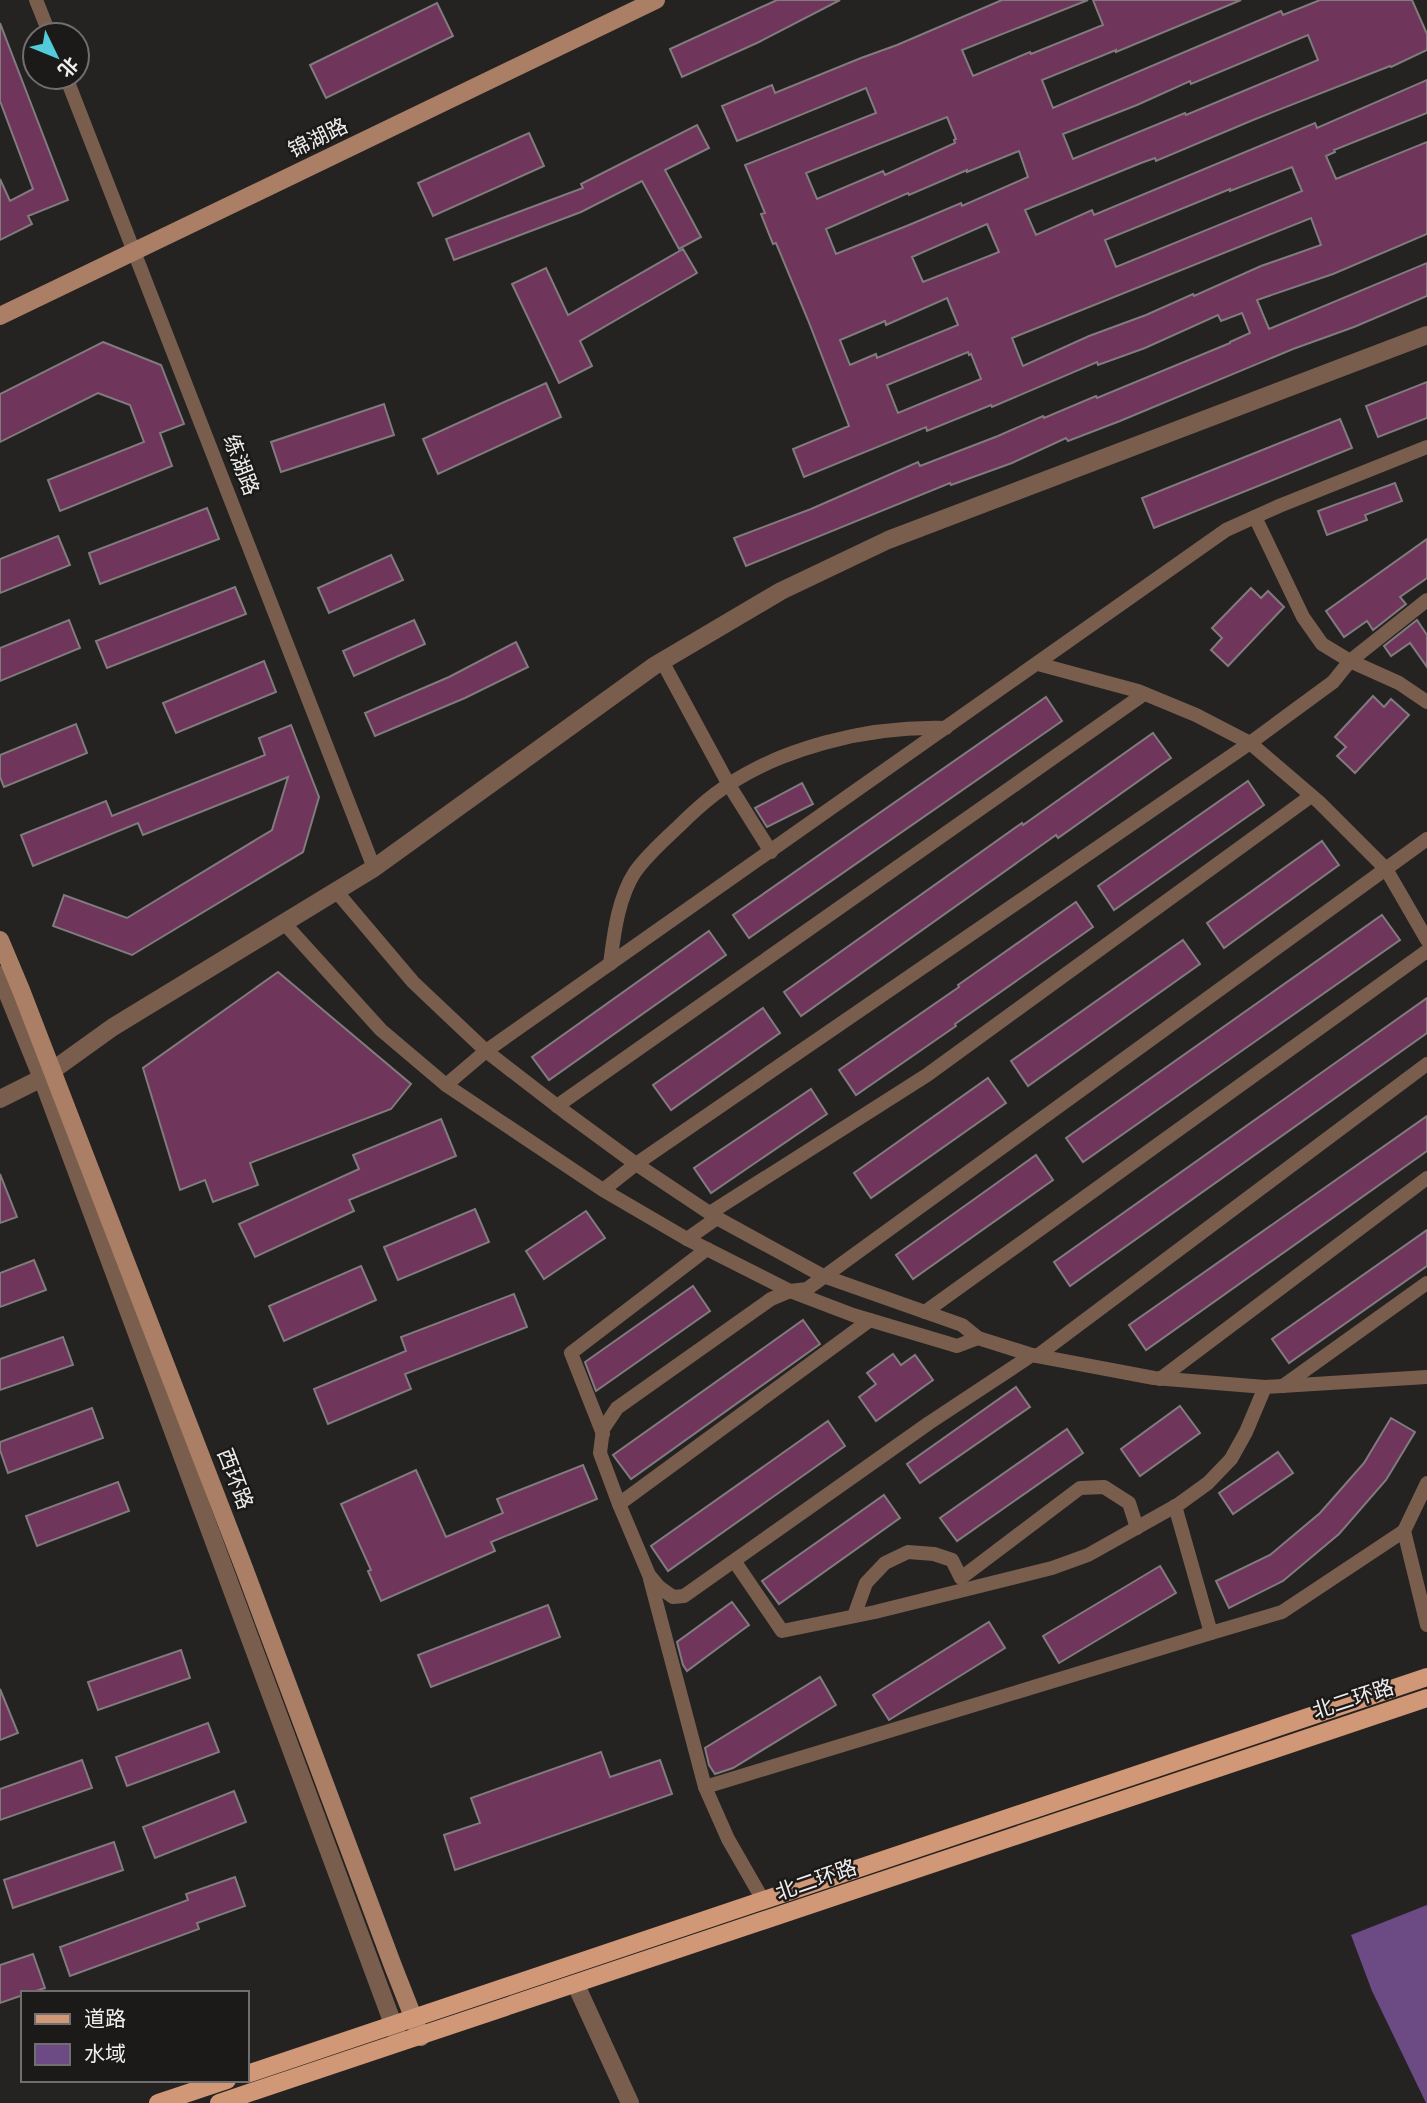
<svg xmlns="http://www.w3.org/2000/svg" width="1427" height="2103" font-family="Inter,'Noto Sans SC',sans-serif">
<rect width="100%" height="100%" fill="#252222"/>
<!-- water -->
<polygon fill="#6c4a84" points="1427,1905 1427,2103 1426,2103 1372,1991 1351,1935"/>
<!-- building -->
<g fill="#70355a" stroke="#807c7e" stroke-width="2" fill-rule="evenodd">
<polygon points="777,0 840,0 759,42 682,77 670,49"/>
<path d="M1002 0H1088L962 50 973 76 1030 52 1031 54 1103 25 1093 0H1241L1116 52V50L1042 80 1053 108 1281 11 1283 15 1320 0H1412L1427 34V50L1391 67 1390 66 1253 120 1156 161 1155 158 1141 163 1025 210 1036 235 1092 210 1094 215 1315 123 1317 128 1427 80V113L1334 150 1335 152 1326 156 1336 179 1427 142V234L1333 274 1257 300 1269 329 1427 263V296L1354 327 1293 349 1120 421 1068 441 1066 438 1012 463 951 485 950 483 746 566 734 538 811 509 918 462 920 466 998 436 1043 416 1044 418 1096 396 1097 398 1230 343V342L1250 333 1242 313 1221 321 1218 315 1145 348 1098 365 1097 362 992 407 991 405 927 431 926 427 804 477 793 449 849 426 808 320 776 243 773 244 761 214 765 213 745 165 876 113 866 88 737 141 722 106 772 85 775 93 861 58 897 45ZM1308 35 1318 60 1186 115 1185 113 1073 159 1063 134 1137 105 1190 81 1191 84ZM947 117 956 139 954 140 955 143 885 175 883 171 817 199 806 173ZM1019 151 1028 177 962 206 961 203 909 225 836 254 826 229 908 193 909 195 967 170V172ZM1292 167 1302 191 1116 267 1105 240 1230 189V191ZM1311 218 1321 245 1261 266 1194 296 1193 294 1146 315 1089 336 1023 366 1012 338ZM987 224 999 252 923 282 912 257ZM947 298 958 325 877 358 876 354 850 365 840 340 885 321 886 325ZM968 352 969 355 971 354 981 379 898 413 887 385Z"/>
<polygon points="437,3 453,36 326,98 310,65"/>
<polygon points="0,23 68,200 28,216 32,224 0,240 0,179 10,201 33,189 0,101"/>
<polygon points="697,125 709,148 665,170 701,237 679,249 642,181 581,212 454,260 446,239 583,188 581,184"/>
<polygon points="529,133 544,166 433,216 418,183"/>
<polygon points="683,249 697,273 580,341 592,366 559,383 512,284 546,268 568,315"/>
<polygon points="103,342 161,365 184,424 160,433 172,466 60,511 48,480 144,442 130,405 98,393 0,442 0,394"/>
<polygon points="1427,382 1427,418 1378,437 1366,406"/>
<polygon points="546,383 561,417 438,474 423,439"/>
<polygon points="384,404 394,435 281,472 271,442"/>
<polygon points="1340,419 1352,448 1154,528 1142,498"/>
<polygon points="1395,483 1402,501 1365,515 1367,520 1327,535 1318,511"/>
<polygon points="207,508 219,539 100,584 89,553"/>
<polygon points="58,536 70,565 0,593 0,559"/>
<polygon points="1427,539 1427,578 1400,597 1406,604 1373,630 1367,621 1344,637 1326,611"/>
<polygon points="391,555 403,580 329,613 318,588"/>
<polygon points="235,587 246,614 107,668 96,641"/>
<polygon points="1251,588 1261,598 1268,591 1284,607 1228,666 1211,650 1222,638 1212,628"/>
<polygon points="69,620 80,648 0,681 0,648"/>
<polygon points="414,620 425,644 354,676 343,651"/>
<polygon points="1417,620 1427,635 1427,667 1410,643 1391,656 1384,646"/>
<polygon points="516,642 528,667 465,698 375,736 365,713 449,677"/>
<polygon points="264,661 276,692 176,733 163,703"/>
<polygon points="1373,696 1384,707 1391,699 1409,715 1355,773 1337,756 1346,747 1335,737"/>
<polygon points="1046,697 1062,721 749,938 733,915"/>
<polygon points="76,724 87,753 4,787 0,777 0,755"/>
<polygon points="291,725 319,797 303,852 132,955 53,926 64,895 127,918 272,830 288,777 143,835 138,823 33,866 21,835 106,801 112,816 265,755 259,738"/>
<polygon points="1153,733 1171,758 1058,838 1056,835 801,1016 784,992 1022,823 1023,825"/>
<polygon points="1248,781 1264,805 1114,910 1098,886"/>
<polygon points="802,783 813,804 767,827 755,808"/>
<polygon points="1322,841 1339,865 1224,948 1207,923"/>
<polygon points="1076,902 1093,927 955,1024 956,1026 856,1095 839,1070 959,987 958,985"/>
<polygon points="1382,915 1400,940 1083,1162 1066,1138"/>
<polygon points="709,931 726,955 549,1080 532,1057"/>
<polygon points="1183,940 1200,964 1028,1086 1011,1061"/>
<polygon points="278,972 411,1084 391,1109 250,1163 258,1185 213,1202 205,1180 180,1190 143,1068"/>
<polygon points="1427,998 1427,1033 1070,1286 1054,1262"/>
<polygon points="763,1008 780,1033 671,1110 653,1085"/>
<polygon points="988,1078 1006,1103 871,1198 854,1173"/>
<polygon points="811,1089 827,1114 711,1193 694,1168"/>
<polygon points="1427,1116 1427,1151 1146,1350 1129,1325"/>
<polygon points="441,1119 456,1156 349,1200 354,1211 255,1257 239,1224 359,1169 353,1155"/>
<polygon points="1036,1155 1053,1180 913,1279 896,1255"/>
<polygon points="0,1174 17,1217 0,1223"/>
<polygon points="475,1209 489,1242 398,1280 384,1247"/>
<polygon points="586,1211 605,1238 544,1279 526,1251"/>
<polygon points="1427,1230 1427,1266 1289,1363 1272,1339"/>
<polygon points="34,1260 46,1290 0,1307 0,1273"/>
<polygon points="361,1266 376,1300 284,1341 269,1306"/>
<polygon points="693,1286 710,1311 596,1391 585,1362"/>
<polygon points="514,1294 527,1327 405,1374 411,1389 328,1424 314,1389 406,1351 401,1337"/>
<polygon points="803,1320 820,1344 631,1479 613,1455"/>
<polygon points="63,1337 73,1365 0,1390 0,1359"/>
<polygon points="893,1354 901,1365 915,1355 933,1380 876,1421 859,1397 876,1384 867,1373"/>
<polygon points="1016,1387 1030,1407 920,1483 907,1464"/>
<polygon points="1180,1406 1200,1433 1140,1476 1121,1449"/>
<polygon points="92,1408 103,1438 8,1473 0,1450 0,1442"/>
<polygon points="1391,1418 1415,1432 1386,1480 1339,1534 1283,1581 1229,1608 1216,1581 1270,1555 1320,1513 1364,1463"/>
<polygon points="828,1421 845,1446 668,1571 651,1546"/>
<polygon points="1067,1429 1083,1453 957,1541 940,1518"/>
<polygon points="1278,1452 1293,1473 1233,1514 1219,1493"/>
<polygon points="583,1465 597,1499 491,1542 495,1551 381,1601 368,1571 371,1570 341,1504 416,1470 446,1537 503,1513 497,1499"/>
<polygon points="118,1482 129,1511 37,1546 26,1516"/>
<polygon points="884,1495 900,1518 779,1604 762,1581"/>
<polygon points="1160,1566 1176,1593 1059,1663 1043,1636"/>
<polygon points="732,1602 749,1625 687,1671 683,1665 677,1642"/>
<polygon points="548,1605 560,1637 431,1687 418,1655"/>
<polygon points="989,1622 1005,1648 889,1720 873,1695"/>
<polygon points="181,1650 190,1678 98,1710 88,1682"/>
<polygon points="820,1677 836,1705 733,1768 715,1774 709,1765 705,1748"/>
<polygon points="0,1689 18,1733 0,1740"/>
<polygon points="208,1723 219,1752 127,1786 116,1757"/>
<polygon points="601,1752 610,1777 660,1760 672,1794 455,1870 444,1835 480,1823 471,1798"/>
<polygon points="82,1760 92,1788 0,1820 0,1789"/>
<polygon points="234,1791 246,1822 155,1858 143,1827"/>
<polygon points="114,1842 123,1870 13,1908 4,1880"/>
<polygon points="235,1877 245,1906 197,1923 199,1929 70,1976 60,1947 188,1900 186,1894"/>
<polygon points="33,1954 45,1988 30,1993 23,1993 23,1995 0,2003 0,1965"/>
</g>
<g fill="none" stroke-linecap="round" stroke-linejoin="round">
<!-- minor -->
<g stroke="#795e4e" stroke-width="14">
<polyline points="36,0 50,35"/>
<polyline points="66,77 374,868"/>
<polyline points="1255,517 1303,617 1322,644 1350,661 1399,683 1427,702"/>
<polyline points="662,661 729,785 771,852"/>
<polyline points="1038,664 1138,691 1196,715 1250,743 1319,802 1386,869 1427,940"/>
<polyline points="336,891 413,982 486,1051 565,1112 636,1164 717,1218 823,1276 962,1325 978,1338 1032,1355 1154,1378 1265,1387 1427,1377"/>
<polyline points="284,923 381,1030 446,1085 603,1190 687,1239 790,1291 853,1315 957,1346 978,1338"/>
<path d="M610 964C614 934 618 898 635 872 647 855 664 840 679 826 690 815 702 804 715 794 778 747 868 726 946 728"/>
<polyline points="446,1085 486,1051 1226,530 1279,506 1427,447"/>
<polyline points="557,1106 1144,694"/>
<polyline points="603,1190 636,1164 1250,743 1333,682 1350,661 1427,600"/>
<polyline points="710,1213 927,1075 1311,796"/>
<polyline points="687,1239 717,1218"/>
<polyline points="925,1312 1427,951"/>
<polyline points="1032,1355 929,1423 684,1596 673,1597 659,1587 649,1575 619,1504 600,1453 603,1429 617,1408 771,1299 790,1291 807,1289 1427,839"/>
<polyline points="1037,1356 1427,1064"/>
<polyline points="1160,1379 1427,1178"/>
<polyline points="1283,1386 1427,1283"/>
<polyline points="603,1434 571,1353 707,1249"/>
<polyline points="1427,1483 1404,1531 1427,1625"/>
<polyline points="619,1504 870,1320"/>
<polyline points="1175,1506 1211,1633 1282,1612 1404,1531"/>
<polyline points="735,1562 782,1631 875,1612 1052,1568 1088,1555 1179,1504 1208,1483 1231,1459 1246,1432 1265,1387"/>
<polyline points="650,1579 705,1787 1211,1633"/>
<polyline points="854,1616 866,1583 885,1563 908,1552 934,1554 952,1560 961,1578 1080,1488 1104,1487 1129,1503 1137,1528"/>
<polyline points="705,1787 728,1839 763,1900"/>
</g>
<!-- tertiary -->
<g stroke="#795e4e" stroke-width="18">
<polyline points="0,975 42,1078 399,2040"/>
<polyline points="0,1099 42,1078 113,1027 374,868 654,666 781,591 888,540 1427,335"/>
<polyline points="576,1985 630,2103"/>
</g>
<!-- secondary -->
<g stroke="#aa7f65" stroke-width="18">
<polyline points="0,316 656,0"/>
<polyline points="0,940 21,990 244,1568 393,1966 421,2037"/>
</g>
<!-- primary -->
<g stroke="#d09876" stroke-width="18">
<path d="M247 2074C641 1945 1032 1806 1427 1677"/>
<polyline points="158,2103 227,2080"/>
<polyline points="219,2103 1427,1698"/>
</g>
</g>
<g text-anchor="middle" stroke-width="5" stroke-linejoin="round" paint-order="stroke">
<!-- street labels -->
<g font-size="21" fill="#efeded" stroke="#1c1919">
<text transform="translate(318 138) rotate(-26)" y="7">锦湖路</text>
<text transform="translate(241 465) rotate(69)" y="7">练湖路</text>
<text transform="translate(235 1479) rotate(69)" y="7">西环路</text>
<text transform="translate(1353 1699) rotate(-18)" y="7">北二环路</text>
<text transform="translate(816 1880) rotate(-19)" y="7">北二环路</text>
</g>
</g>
<!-- legend -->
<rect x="21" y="1991" width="228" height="91" fill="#1c1919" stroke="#706e6e" stroke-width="2"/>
<rect x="35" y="2014" width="35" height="10" fill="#d09876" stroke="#706e6e" stroke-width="2"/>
<text x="84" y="2026" font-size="21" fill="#efeded">道路</text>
<rect x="35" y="2044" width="35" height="21" fill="#6c4a84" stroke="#706e6e" stroke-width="2"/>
<text x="84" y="2061" font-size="21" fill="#efeded">水域</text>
<!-- north arrow -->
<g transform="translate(56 56) rotate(133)"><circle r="33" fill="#1c1919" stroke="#706e6e" stroke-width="2"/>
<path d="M0-5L12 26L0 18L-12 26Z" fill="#53cbdb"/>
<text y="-10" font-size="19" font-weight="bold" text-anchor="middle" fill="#efeded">北</text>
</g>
</svg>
